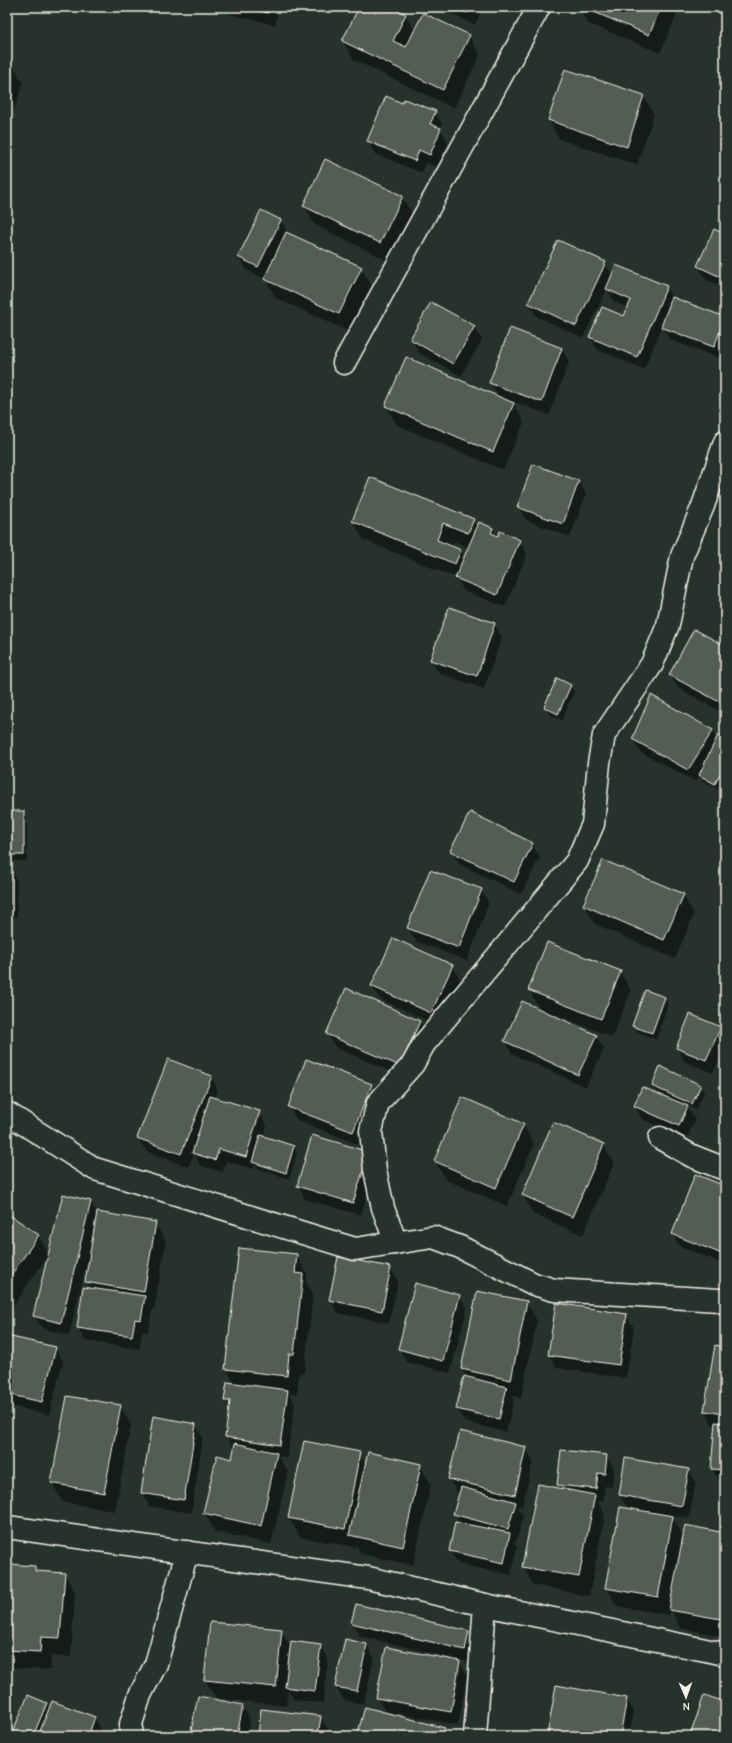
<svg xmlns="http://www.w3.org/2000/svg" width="732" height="1743" font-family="'Comic Neue',sans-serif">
<rect width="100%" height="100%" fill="#26332d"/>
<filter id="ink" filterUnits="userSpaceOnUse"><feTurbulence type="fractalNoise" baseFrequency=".025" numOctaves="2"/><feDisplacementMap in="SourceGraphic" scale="8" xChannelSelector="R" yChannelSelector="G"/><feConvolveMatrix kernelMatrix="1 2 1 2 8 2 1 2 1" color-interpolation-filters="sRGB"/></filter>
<g filter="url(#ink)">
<!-- shadow -->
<g fill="#0007" fill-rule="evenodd">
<polygon points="218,7 279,7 275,25 221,12"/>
<polygon points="360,7 389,7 406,15 415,31 469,36 480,55 454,108 354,60 343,41"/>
<polygon points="436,7 483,7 475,25"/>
<polygon points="578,7 680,7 660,53 587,23"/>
<polygon points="7,63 12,64 23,83 7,131"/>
<polygon points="565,70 643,96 654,114 637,165 559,139 549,120"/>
<polygon points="403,104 435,112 442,125 441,130 448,142 438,167 426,163 422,173 375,154 368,141"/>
<polygon points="402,197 413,216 391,262 315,225 304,206"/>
<polygon points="261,212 281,221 288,234 361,268 372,286 350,332 276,298 265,279 246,270 239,257"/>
<polygon points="725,235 725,288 705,279 698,266"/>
<polygon points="605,263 612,275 666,287 673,299 724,318 725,350 722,359 670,340 662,327 644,369 598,350 590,337 624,317 629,308 614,302 607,289 583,338 536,316 529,303"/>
<polygon points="474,326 482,340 461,376 419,353 411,339"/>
<polygon points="510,329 562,349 569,362 549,415 512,401 524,422 503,470 397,425 386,406 499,397 490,382"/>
<polygon points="579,481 586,494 570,537 526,520 518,507"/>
<path d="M473 520 477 528 479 524 493 529 497 536 499 537 501 532 520 541 527 554 505 607 464 591 457 578 364 540 353 521ZM454 541 469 548 464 558 460 551 452 547Z"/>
<polygon points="494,624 502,637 484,689 439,673 431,660"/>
<polygon points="725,647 725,714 678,688 670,675"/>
<polygon points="570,685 574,692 562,720 549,714 545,707"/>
<polygon points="713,731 717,739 725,738 725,777 718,789 704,782 700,775 696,782 640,752 633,739"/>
<polygon points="24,812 27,819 27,861 11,861 7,854 8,867 10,867 17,880 17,917 7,917 7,823"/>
<polygon points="532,844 540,857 521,894 459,864 452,851"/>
<polygon points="481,890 489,903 467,961 416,941 408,928"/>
<polygon points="683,895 694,914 675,959 595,924 584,905"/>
<polygon points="394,939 453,966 460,979 439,1026 380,999 372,986"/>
<polygon points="620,972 631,991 612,1037 549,1012 548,1014 596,1036 604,1049 586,1087 512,1054 505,1041 541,1011 529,990"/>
<polygon points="664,998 668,1004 656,1039 637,1032 633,1026"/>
<polygon points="419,1021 427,1034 407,1079 335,1047 327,1034"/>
<polygon points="720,1028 725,1037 725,1047 713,1073 684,1061 677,1047"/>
<polygon points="211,1077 218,1090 215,1098 259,1112 267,1125 263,1137 294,1146 297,1153 289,1179 257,1168 255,1165 253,1169 226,1161 223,1172 201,1166 194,1154 188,1167 146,1151 138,1138"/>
<polygon points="371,1085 379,1098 360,1145 297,1120 289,1107"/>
<polygon points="700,1085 704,1092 696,1110 686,1105 695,1120 687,1138 642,1119 635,1106 658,1095 653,1086"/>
<polygon points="553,1123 603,1145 614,1163 583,1235 533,1214 523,1195"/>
<polygon points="523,1125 534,1144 507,1206 446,1180 435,1161"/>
<polygon points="368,1153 376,1166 361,1215 305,1199 298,1186"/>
<polygon points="696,1176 725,1187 725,1264 680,1247 673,1234"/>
<polygon points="91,1202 97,1213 155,1223 166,1242 154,1310 152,1310 148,1332 142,1332 139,1349 85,1341 78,1328 90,1289 86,1282 91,1250 90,1250 69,1335 42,1328 34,1315"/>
<polygon points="7,1214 38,1235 49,1254 7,1315"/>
<polygon points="296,1255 307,1274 306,1282 313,1294 304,1373 299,1372 297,1394 289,1393 295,1404 287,1458 278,1456 288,1472 271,1544 215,1532 205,1513 233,1460 235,1450 226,1437 230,1409 225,1400 235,1384 226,1369"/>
<polygon points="390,1268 398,1281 389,1323 338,1313 330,1300"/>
<polygon points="477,1292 526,1302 537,1321 521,1398 512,1396 514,1401 506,1432 465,1422 457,1409 467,1378 462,1369"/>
<polygon points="460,1296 467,1309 450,1373 407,1362 399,1349"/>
<polygon points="626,1315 634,1328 626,1378 557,1368 549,1355"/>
<polygon points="7,1337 55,1348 63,1361 49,1415 7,1405"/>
<polygon points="725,1348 725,1482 720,1482 712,1469 715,1425 712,1424 705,1411"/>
<polygon points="120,1406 131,1425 115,1511 63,1502 52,1483"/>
<polygon points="196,1425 203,1438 191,1513 149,1506 142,1493"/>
<polygon points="526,1448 533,1461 522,1507 517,1506 523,1516 516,1542 513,1541 517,1547 511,1575 458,1564 450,1551 460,1524 454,1513 460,1493 457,1492 449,1479"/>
<polygon points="359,1453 366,1465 420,1465 431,1484 413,1565 361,1554 356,1544 355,1547 300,1537 289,1518"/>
<polygon points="606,1456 614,1469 612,1487 605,1486 603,1501 597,1501 605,1515 589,1596 533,1585 523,1566 562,1490 558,1484"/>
<polygon points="626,1459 688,1469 696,1482 689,1518 671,1515 684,1538 725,1534 725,1637 681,1628 670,1609 669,1615 617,1606 606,1587 628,1509 620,1495"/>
<polygon points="7,1565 34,1567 37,1572 64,1573 75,1592 71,1657 51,1656 50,1670 13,1668 7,1658"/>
<polygon points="352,1623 469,1632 476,1645 472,1663 360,1636"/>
<polygon points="281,1630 291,1647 321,1646 328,1659 323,1703 294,1700 288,1690 286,1706 216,1698 205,1680"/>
<polygon points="367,1645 374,1658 364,1704 343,1700 336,1686"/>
<polygon points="460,1662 467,1675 458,1725 385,1711 377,1698"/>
<polygon points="199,1698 243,1706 250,1719 247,1736 191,1736"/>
<polygon points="626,1699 634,1712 629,1736 549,1736"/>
<polygon points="52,1702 95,1718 102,1731 100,1736 12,1736 47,1703 50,1709"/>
<polygon points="320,1717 328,1730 327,1736 259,1736"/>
<polygon points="445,1729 449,1736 358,1736"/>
</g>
<!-- building -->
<g fill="#525c55" stroke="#f4f1e8">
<polygon points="244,7 269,7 268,13"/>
<polygon points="359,7 391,7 406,14 393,41 406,47 423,13 470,35 443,90 342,41"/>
<polygon points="455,7 470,7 467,13"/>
<polygon points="582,7 661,7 649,35"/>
<polygon points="7,62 12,63 7,80"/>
<polygon points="565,69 644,95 627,147 548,120"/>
<polygon points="386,96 402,103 404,99 436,111 430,124 441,128 430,155 419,150 415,161 367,141"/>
<polygon points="325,159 403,196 380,243 303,206"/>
<polygon points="261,210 281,220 258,267 238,257"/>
<polygon points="714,229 725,234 725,279 697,266"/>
<polygon points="286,232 362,267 339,314 264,279"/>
<polygon points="558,240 606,262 576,326 528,303"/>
<polygon points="616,265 667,286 637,357 589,337 602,307 624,316 631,300 606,289"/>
<polygon points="672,297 725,317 714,347 661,327"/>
<polygon points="431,302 475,326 453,364 410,339"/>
<polygon points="510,328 562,348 542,402 489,383"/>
<polygon points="406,357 514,403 493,452 385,406"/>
<polygon points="533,464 579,481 563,524 517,507"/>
<polygon points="370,477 474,519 468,533 443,523 437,540 461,550 455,564 352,521"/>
<polygon points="479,522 493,528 491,533 498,536 500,531 520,540 497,595 455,578"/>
<polygon points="449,607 495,623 477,676 430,660"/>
<polygon points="694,629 725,646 725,705 669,675"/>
<polygon points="557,678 571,685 558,714 544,707"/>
<polygon points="651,695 713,730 688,770 632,739"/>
<polygon points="718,735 725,737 725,764 715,784 699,775"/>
<rect x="7" y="811" width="17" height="44"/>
<polygon points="470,812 533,843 514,882 450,851"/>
<polygon points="603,860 684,894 664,940 583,905"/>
<rect x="7" y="866" width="3" height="38"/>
<polygon points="430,870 482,889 459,948 407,928"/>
<polygon points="393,938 453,965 431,1013 371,986"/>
<polygon points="547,942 621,971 601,1019 528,990"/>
<polygon points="346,988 420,1021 400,1066 326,1034"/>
<polygon points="645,990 665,997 652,1033 632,1026"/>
<polygon points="522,1001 597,1035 578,1075 504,1041"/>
<polygon points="690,1014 721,1027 706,1060 676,1048"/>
<polygon points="168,1059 212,1076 181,1154 137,1138"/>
<polygon points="306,1059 372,1084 353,1132 288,1107"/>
<polygon points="660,1066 701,1085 692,1104 652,1086"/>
<polygon points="642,1087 688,1106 679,1126 634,1106"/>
<polygon points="210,1096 260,1111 246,1157 219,1149 215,1160 192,1153"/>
<polygon points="462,1097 524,1124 496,1188 434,1161"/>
<polygon points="553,1122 604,1144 572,1217 522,1195"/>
<polygon points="260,1135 294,1146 286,1173 252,1162"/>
<polygon points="312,1135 369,1152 353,1203 297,1186"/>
<polygon points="695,1174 725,1186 725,1246 722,1254 672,1234"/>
<polygon points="63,1194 91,1201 61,1323 33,1316"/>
<polygon points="97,1212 156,1222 144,1292 85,1282"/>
<polygon points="7,1213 39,1235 7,1281"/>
<polygon points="239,1248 297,1254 295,1273 303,1274 294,1354 289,1354 287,1376 225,1369"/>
<polygon points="338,1257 391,1267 382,1311 329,1300"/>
<polygon points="415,1283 460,1295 443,1361 398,1349"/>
<polygon points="83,1287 145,1296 141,1320 135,1319 132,1336 77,1328"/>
<polygon points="477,1291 527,1301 511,1380 461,1369"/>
<polygon points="556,1303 627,1314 619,1365 548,1355"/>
<polygon points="7,1336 56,1347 42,1402 7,1394"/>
<polygon points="715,1345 725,1347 725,1414 704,1411"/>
<polygon points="464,1376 507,1387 499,1419 456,1409"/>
<polygon points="227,1382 288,1390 280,1445 225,1437 230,1401 224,1401"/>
<polygon points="67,1396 121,1405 104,1493 51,1483"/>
<polygon points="153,1416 196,1424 184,1500 141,1493"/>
<polygon points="715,1422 725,1423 725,1470 711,1469"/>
<polygon points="460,1431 526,1447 515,1495 448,1479"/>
<polygon points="304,1441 360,1452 345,1529 288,1518"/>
<polygon points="235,1443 277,1453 261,1526 203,1513 217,1455 232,1459"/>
<polygon points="561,1450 607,1455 605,1474 598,1473 596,1489 557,1485"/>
<polygon points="368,1452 421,1464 403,1547 349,1535"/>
<polygon points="625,1458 689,1469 682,1506 619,1495"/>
<polygon points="538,1484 595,1495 579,1577 522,1567"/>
<polygon points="461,1487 516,1502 508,1529 453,1514"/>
<polygon points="620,1507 673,1516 658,1597 605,1588"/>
<polygon points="455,1522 510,1533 504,1563 449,1551"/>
<polygon points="685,1525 725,1533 725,1596 721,1619 669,1610"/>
<polygon points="7,1564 35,1566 35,1571 65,1573 60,1638 41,1637 40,1652 7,1650"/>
<polygon points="356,1604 469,1631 465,1650 351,1623"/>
<polygon points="210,1622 282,1629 276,1687 204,1680"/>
<polygon points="345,1639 367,1644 357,1691 335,1687"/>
<polygon points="291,1641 321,1645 315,1691 285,1687"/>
<polygon points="386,1647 460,1661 451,1712 376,1698"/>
<polygon points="556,1685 627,1698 620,1736 547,1736"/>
<polygon points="28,1695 47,1703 33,1736 11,1736"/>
<polygon points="704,1695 725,1702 725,1736 690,1736"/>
<polygon points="198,1696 243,1705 237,1736 190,1736"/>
<polygon points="52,1701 95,1717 88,1736 38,1736"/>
<polygon points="365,1707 445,1728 443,1736 357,1736"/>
<polygon points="261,1709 321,1716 318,1736 258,1736"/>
</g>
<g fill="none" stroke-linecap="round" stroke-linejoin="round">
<defs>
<g id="street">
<polyline points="344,363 539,7"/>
<polyline points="7,1113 95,1169 355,1249 433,1237 460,1247 534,1284 554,1290 719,1300 725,1303"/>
<polyline points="660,1138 692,1156 725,1169"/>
<polyline points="396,1243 383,1208 375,1170 371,1131 378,1103 413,1064 424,1044 577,861 593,824 599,763 604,735 652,664 668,625 682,556 703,506 725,442"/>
<polyline points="7,1527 368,1578 485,1605 725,1654"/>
<polyline points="131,1736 131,1724 140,1695 156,1664 187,1552"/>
<polyline points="475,1736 485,1605"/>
</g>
</defs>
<!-- street casing -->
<use href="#street" stroke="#f4f1e8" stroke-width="25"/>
<!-- street -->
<use href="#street" stroke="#26332d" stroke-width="22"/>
</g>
</g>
<!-- margin -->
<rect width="732" height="1743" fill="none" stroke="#26332d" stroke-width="24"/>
<rect x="12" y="12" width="708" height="1719" fill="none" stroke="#f4f1e8" stroke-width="1.5" filter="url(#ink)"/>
<!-- north arrow -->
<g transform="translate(686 1697) rotate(178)" stroke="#26332d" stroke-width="3" paint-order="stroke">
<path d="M0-3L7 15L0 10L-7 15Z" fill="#f4f1e8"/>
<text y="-6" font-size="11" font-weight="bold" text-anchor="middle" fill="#f4f1e8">N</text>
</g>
</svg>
